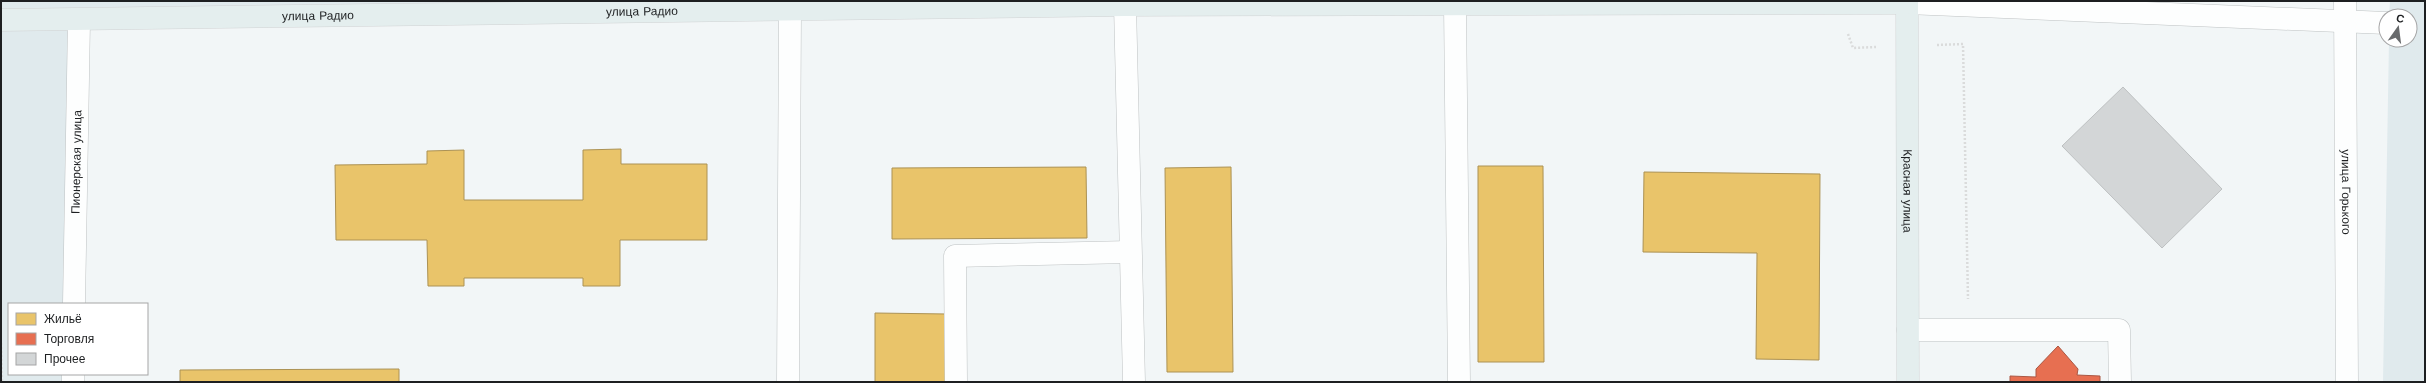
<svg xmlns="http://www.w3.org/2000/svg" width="2426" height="383" font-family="'Work Sans',sans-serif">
<rect width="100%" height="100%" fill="#f2f6f7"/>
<!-- built -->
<g fill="#e0eaed">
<polygon points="1,1 1907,1 80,21 74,304 9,304 9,374 73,374 73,382 1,382"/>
<polygon points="2390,1 2425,1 2425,382 2383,382 2389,40 2410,40 2410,16 2389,16"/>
</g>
<!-- homes -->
<g fill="#e9c46a" stroke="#ac9254">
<polygon points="621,149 621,164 707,164 707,240 620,240 620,286 583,286 583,278 464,278 464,286 428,286 427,240 336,240 335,165 427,164 427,151 464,150 464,200 583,200 583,150"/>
<polygon points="1478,166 1543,166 1544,362 1478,362"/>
<polygon points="1086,167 1087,238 892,239 892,168"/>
<polygon points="1231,167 1233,372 1167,372 1165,168"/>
<polygon points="1644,172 1820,174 1819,360 1756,359 1757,253 1643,252"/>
<polygon points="875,313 947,314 947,382 875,382"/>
<polygon points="399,369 399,382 180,382 180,370"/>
</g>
<!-- shops -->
<polygon fill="#e76f51" stroke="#aa5743" points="2058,346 2078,369 2077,375 2100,376 2100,382 2010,382 2010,376 2036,377 2036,369"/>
<!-- building -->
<polygon fill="#d3d6d7" stroke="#bec1c2" points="2123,87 2222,189 2162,248 2062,146"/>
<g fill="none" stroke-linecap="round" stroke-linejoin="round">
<defs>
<g id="minor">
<path id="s1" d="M2345 1 2347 382"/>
<polyline points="1907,3 2386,23"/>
<polyline points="1125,5 1134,382"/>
<polyline points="1455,5 1459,382"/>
<path id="s2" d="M74 304 79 21"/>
<polyline points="1908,330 2119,330 2120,382"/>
<polyline points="73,382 73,374"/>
<polyline points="788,382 790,10"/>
<polyline points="956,382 955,256 1130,252"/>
</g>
<g id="major">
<path id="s3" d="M1907 1 1908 382"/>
<path id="s4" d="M1 20 1125 5 1907 3"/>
</g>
</defs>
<!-- minor casing -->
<use href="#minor" stroke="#bec2c3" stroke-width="23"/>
<!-- major casing -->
<use href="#major" stroke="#d1d3d4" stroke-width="23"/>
<!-- path -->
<g stroke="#dadbdb" stroke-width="2.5" stroke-dasharray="2 2" stroke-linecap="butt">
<polyline points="1848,34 1853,48 1876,47"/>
<polyline points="1937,45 1963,44 1968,299"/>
<polyline points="1,343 2,382"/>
</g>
<!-- minor -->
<use href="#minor" stroke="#fdfefe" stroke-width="22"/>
<!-- major -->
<use href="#major" stroke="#e4eeee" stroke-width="22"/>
</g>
<g text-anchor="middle" stroke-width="4" stroke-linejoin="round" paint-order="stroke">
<!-- street labels -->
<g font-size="12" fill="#1d1f21" stroke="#fff">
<text dy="4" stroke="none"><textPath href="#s4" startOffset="641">улица Радио</textPath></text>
<text dy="4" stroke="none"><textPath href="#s4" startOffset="317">улица Радио</textPath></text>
<text dy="4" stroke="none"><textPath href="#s2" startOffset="142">Пионерская улица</textPath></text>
<text dy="4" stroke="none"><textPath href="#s3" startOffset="190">Красная улица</textPath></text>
<text dy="4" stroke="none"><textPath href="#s1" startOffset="191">улица Горького</textPath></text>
</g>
</g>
<!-- border -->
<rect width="2426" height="383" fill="none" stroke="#1d1f21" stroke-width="4"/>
<!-- legend -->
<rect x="8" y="303" width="140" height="72" fill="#ffffff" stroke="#a5a5a6"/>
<rect x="16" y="313" width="20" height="12" fill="#e9c46a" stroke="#a5a5a6"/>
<text x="44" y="323" font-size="12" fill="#1d1f21">Жильё</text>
<rect x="16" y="333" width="20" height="12" fill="#e76f51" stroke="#a5a5a6"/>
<text x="44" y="343" font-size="12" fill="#1d1f21">Торговля</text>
<rect x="16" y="353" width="20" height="12" fill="#d3d6d7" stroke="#a5a5a6"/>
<text x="44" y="363" font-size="12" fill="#1d1f21">Прочее</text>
<!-- north arrow -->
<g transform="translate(2398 28) rotate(14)"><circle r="19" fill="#ffffff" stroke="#a5a5a6"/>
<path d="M0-3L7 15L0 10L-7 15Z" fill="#686a6c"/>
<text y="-6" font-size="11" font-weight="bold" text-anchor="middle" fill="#1d1f21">С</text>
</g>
</svg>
